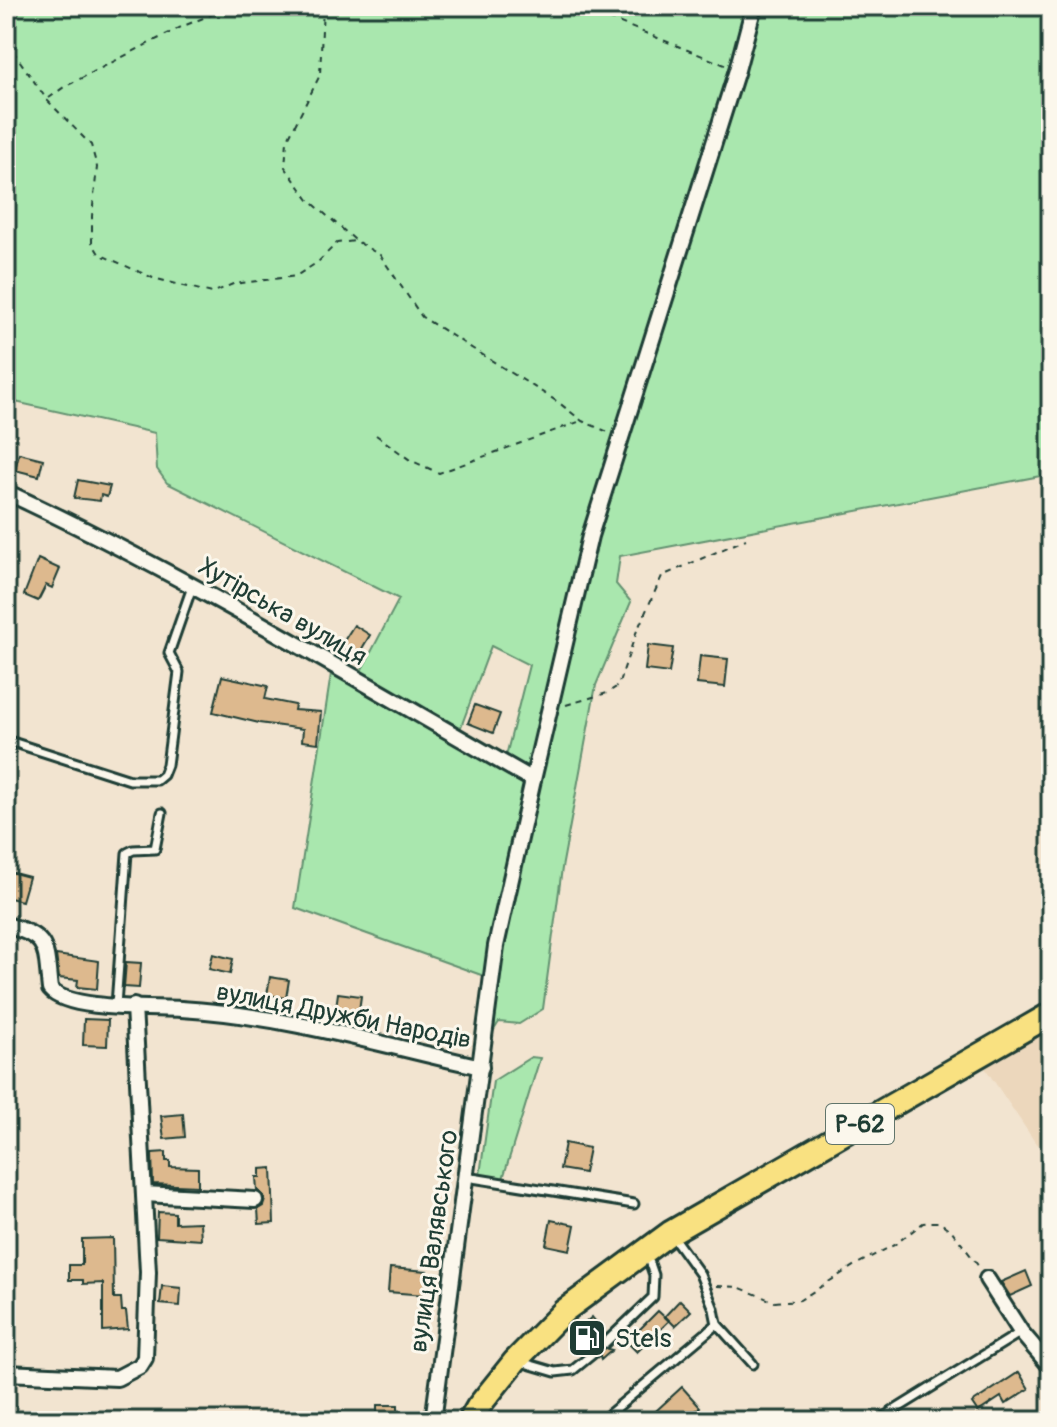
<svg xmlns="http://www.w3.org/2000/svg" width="1057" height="1427" font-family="Pangolin,sans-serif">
<rect width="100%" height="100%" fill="#f2e4d0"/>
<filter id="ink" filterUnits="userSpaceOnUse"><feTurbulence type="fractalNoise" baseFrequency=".0125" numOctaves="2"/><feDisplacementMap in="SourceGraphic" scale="16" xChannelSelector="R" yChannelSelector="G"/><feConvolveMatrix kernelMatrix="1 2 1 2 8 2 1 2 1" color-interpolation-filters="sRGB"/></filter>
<g filter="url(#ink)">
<!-- built -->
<polygon fill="#ecd7bc" points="1051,1024 1051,1139 1037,1145 981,1062"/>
<!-- green -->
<g fill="#a9e7ae" stroke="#649271" stroke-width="2" fill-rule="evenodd">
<path d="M6 6H1051L1044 31 1051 35V474L620 556 616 584 631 602 596 685 562 868 543 1009 519 1024 499 1022 477 1057 484 976 295 908 333 661 359 675 399 599 167 483 157 469 155 433 6 400ZM491 646 529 665 506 756 474 744 458 735Z"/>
<polygon points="531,1057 540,1058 501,1185 479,1182 493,1081"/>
</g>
<!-- building -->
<g fill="#ddb98e" stroke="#1f3d34" stroke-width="2">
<polygon points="19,453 43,459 39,476 15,470"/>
<polygon points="78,480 110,486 107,497 101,495 100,501 74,498"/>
<polygon points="38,559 60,569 52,588 46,585 38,601 24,595"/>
<polygon points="354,625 370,635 357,657 340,647"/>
<polygon points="648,645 673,648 669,673 645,670"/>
<polygon points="700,656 728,659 725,687 697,684"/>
<polygon points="222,676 268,686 265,699 295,705 294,710 321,712 318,743 302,741 303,729 259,723 213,712"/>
<polygon points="475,705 500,714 493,733 468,723"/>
<polygon points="6,871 29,877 22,901 6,897"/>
<polygon points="213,954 233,959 230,974 209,969"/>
<polygon points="56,955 99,961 97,989 77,987 78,980 59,978"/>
<polygon points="126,962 141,963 139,988 124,987"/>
<polygon points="270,977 289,980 286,998 267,995"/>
<polygon points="338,993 361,996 357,1025 334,1022"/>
<polygon points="84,1019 108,1020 107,1046 83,1045"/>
<polygon points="183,1114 185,1137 164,1139 161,1116"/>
<polygon points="565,1143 589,1148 584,1173 560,1169"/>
<polygon points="166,1152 166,1161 170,1161 170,1167 198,1168 198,1186 153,1184 152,1153"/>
<polygon points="272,1168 274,1223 259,1224 258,1209 263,1206 265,1200 263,1195 257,1190 256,1177 260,1177 260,1169"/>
<polygon points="158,1212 175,1213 175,1223 200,1222 201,1240 157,1237"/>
<polygon points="551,1220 575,1225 570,1250 546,1245"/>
<polygon points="113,1238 114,1298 121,1298 122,1311 126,1311 128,1329 103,1331 103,1283 83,1284 83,1280 69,1280 69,1265 82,1265 82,1239"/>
<polygon points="390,1268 427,1271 425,1295 388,1292"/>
<polygon points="1026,1271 1032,1286 1010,1296 1001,1282"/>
<polygon points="162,1286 181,1288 180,1306 160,1304"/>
<polygon points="680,1300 691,1311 675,1326 665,1316"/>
<polygon points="658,1311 669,1321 637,1352 627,1342"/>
<polygon points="592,1317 600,1327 595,1331 601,1338 600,1347 612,1350 601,1360 598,1348 590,1348 583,1340 579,1344 571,1335"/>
<polygon points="1019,1372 1029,1389 1005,1404 1001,1397 978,1412 972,1403"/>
<polygon points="682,1387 700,1407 685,1421 645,1421"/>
<rect x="377" y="1405" width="21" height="16"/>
</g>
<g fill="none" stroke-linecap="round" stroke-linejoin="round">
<defs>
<g id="lane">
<polyline points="6,740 130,780 157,780 163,775 167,765 179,672 169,653 192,587"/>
<polyline points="116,1005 127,853 133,850 155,849 162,813"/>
<polyline points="466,1177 634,1204"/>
<polyline points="671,1234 700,1274 714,1309 717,1324 753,1364"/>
<polyline points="605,1343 653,1297 654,1275 647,1255"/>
<polyline points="521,1362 555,1372 573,1370 594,1353"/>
<polyline points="601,1421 717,1324"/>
<polyline points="877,1421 1021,1332"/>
</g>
<g id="street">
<path d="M6 492C188 576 359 681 533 780"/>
<path d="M6 925C51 937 45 948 50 989 68 1011 152 1007 181 1009 282 1015 383 1045 481 1067"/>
<polyline points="144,1194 255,1200"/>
<polyline points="987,1279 1021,1332 1051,1367"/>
<polyline points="6,1373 117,1378 140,1366 145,1358 148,1272 134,1006"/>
<polyline points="433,1421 496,946 533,780 590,536 737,70 754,6"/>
</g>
<polyline id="primary" points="470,1421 478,1407 515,1361 564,1311 670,1233 1051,1014"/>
</defs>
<!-- lane casing -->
<use href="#lane" stroke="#1f3d34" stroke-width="13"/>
<!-- street casing -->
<use href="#street" stroke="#1f3d34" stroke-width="20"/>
<!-- primary casing -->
<use href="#primary" stroke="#1f3d34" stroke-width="28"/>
<!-- path -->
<g stroke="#1f3d34" stroke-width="2" stroke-dasharray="6 6" stroke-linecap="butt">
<polyline points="323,6 320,75 287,141 285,167 309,200 355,240"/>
<polyline points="562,6 598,14 725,65"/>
<polyline points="6,41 47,100 91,145 97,167 92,216 92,242 99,254 153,278 212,293 233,284 296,276 318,262 337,243 356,241 380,255 422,317 558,402 582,421 608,432"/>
<polyline points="49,98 64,87 181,27 233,6"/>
<polyline points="376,435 410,460 439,473 581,421"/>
<polyline points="566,705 607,693 618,686 636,633 662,576 746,539"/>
<polyline points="717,1286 738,1287 775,1302 800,1300 855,1265 894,1245 923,1223 930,1222 939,1222 952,1231 980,1268"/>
</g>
<!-- lane -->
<use href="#lane" stroke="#fbf7ec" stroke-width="7"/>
<!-- street -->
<use href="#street" stroke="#fbf7ec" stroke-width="14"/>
<!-- primary -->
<use href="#primary" stroke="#f9e181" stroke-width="22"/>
</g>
</g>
<!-- icons -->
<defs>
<symbol id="fuel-square" viewBox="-11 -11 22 22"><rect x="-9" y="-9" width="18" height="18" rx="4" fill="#1f3d34" stroke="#fbf7ec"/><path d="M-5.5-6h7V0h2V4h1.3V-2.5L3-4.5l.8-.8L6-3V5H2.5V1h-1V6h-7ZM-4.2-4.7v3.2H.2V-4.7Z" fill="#fff"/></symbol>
</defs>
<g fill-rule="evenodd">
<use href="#fuel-square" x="565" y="1316" width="44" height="44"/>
</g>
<g text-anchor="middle" stroke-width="6" stroke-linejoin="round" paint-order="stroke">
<!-- shield labels -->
<rect fill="#fbf7ec" stroke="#61756b" stroke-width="2" x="826" y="1104" width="68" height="40" rx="6"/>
<g font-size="24" font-weight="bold" fill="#1f3d34">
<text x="860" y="1132">Р-62</text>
</g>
<!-- street labels -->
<g font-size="26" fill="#1f3d34" stroke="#fbf7ec">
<text transform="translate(283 611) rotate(30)" y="9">Хутірська вулиця</text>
<text transform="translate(344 1015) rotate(11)" y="9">вулиця Дружби Народів</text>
<text transform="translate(433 1241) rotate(-82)" y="9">вулиця Валявського</text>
</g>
<!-- poi labels -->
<g font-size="26" fill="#1f3d34" stroke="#fbf7ec" text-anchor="start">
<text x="615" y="1347">Stels</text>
</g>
</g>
<!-- margin -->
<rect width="1057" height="1427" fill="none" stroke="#fbf7ec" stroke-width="32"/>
<rect x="16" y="16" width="1025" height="1395" fill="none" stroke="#1f3d34" stroke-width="3" filter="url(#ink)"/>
</svg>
